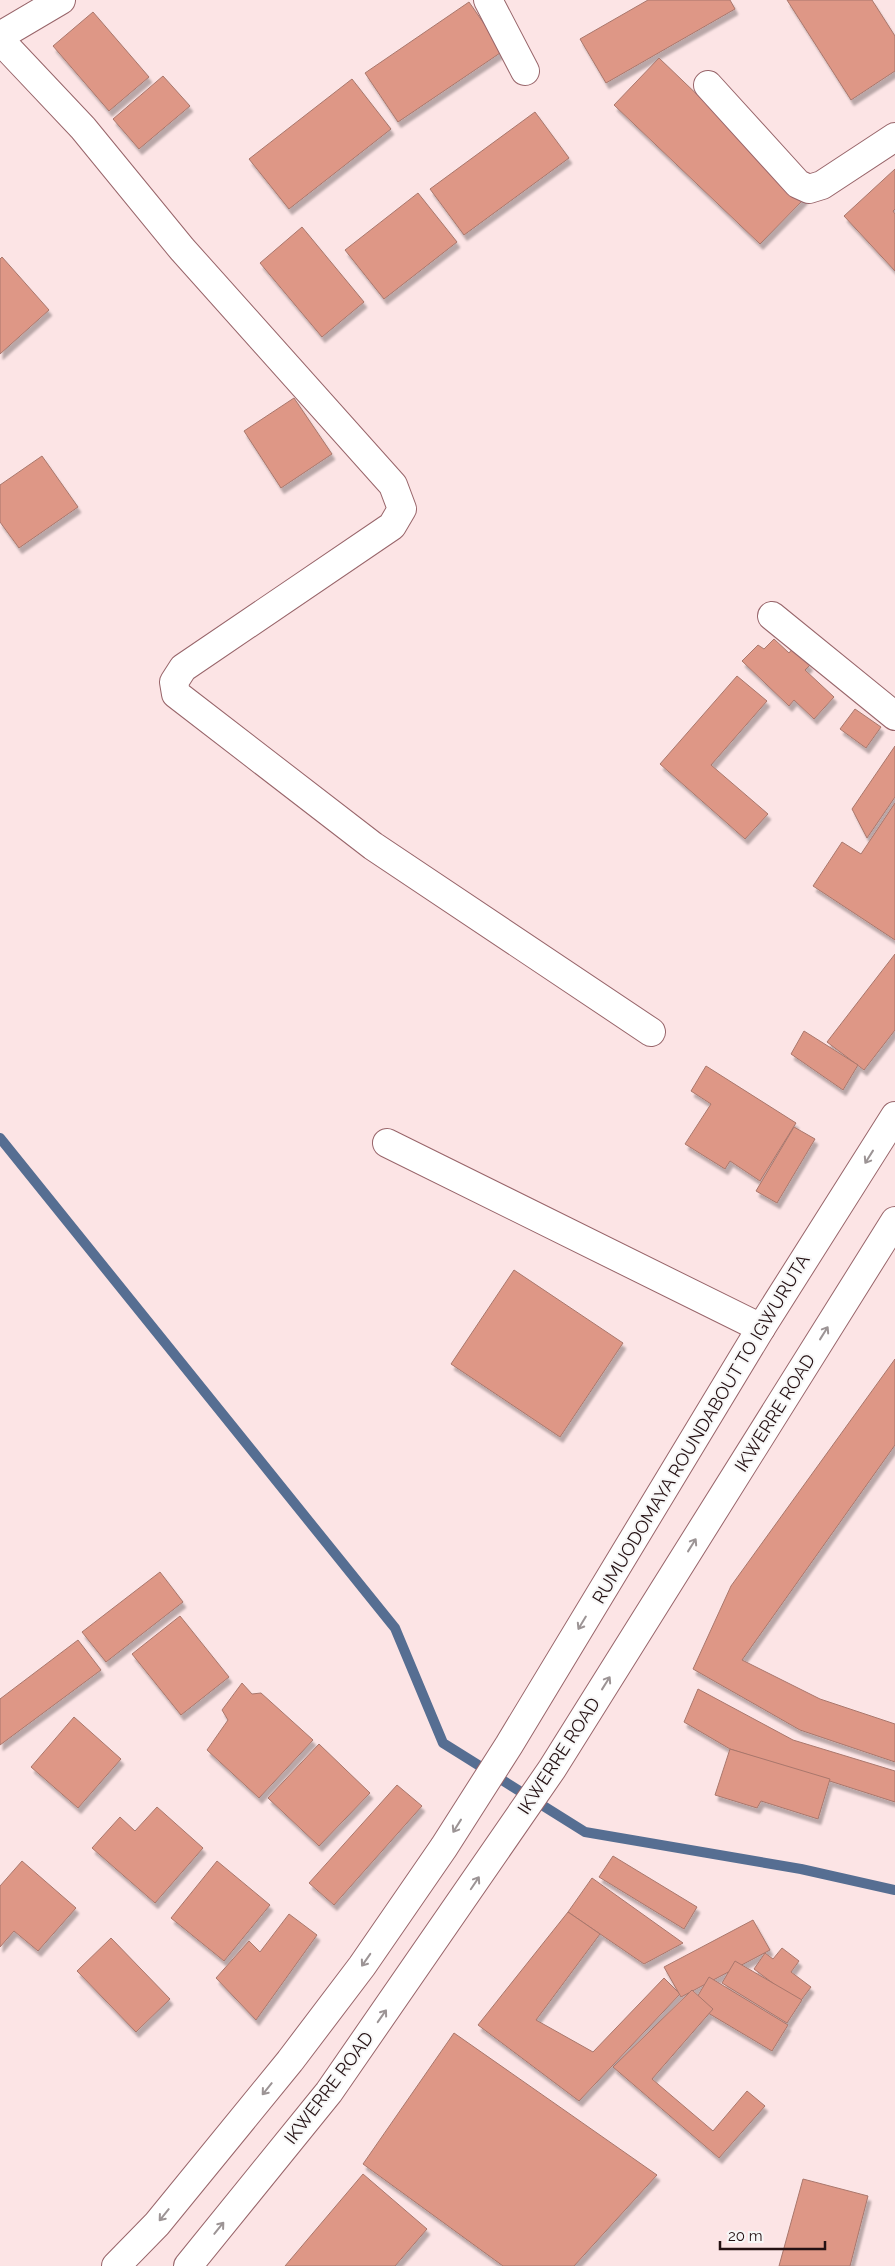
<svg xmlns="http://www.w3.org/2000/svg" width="895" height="2266" font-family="Raleway,sans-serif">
<defs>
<filter id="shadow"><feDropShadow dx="3" dy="5.5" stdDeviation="1" flood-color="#0004"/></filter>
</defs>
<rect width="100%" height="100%" fill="#fce4e5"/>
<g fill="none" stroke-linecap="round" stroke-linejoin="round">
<!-- stream -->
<polyline stroke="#566e92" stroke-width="10" points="0,1138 395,1628 443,1743 585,1832 801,1869 895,1890"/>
</g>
<!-- building -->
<g fill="#de9786" stroke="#a9776c" filter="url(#shadow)">
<polygon points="648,0 730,0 735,9 606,83 580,39"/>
<polygon points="787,0 872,0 895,36 895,71 851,100"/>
<polygon points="469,2 503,51 398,122 365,73"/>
<polygon points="93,12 149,77 109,111 53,46"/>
<polygon points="659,58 805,198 760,244 614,105"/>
<polygon points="163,76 190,106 139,149 113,119"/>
<polygon points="352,79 391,129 289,209 249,159"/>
<polygon points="535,112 569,158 464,235 430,189"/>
<polygon points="895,169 895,209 893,211 895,214 895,271 844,216"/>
<polygon points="418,193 457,242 384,299 345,250"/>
<polygon points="302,227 364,302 322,337 260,263"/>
<polygon points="2,257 49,310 0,354 0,259"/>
<polygon points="294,398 332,454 281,488 244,431"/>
<polygon points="42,456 78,507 19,548 0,522 0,485"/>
<polygon points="774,639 789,653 793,648 810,665 805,670 834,697 814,719 794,700 789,706 742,661 758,645 764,649"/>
<polygon points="737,676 767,701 711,765 768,814 745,839 660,764"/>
<polygon points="855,709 881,727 866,748 840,729"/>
<polygon points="895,746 895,797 867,838 852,809"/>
<polygon points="895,803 895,940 813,886 842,842 861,854"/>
<polygon points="895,954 895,1030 864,1070 827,1042"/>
<polygon points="804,1031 858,1065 843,1090 791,1054"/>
<polygon points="706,1066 796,1123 760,1181 730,1161 725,1169 685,1144 711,1104 691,1091"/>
<polygon points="794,1127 815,1139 777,1203 756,1191"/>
<polygon points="514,1270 623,1343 560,1437 451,1364"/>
<polygon points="895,1359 895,1445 742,1660 820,1699 895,1724 895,1762 800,1730 693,1669 731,1586"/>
<polygon points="160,1572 183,1602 106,1662 82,1632"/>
<polygon points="180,1616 229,1677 181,1715 132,1654"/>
<polygon points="78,1640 101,1670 0,1745 0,1699"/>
<polygon points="242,1683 252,1694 261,1693 313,1740 259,1798 207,1750 228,1720 222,1710"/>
<polygon points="698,1689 793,1740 895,1771 895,1802 730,1749 684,1722"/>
<polygon points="74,1717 121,1759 78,1808 31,1767"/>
<polygon points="319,1744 370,1793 319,1846 268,1798"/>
<polygon points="730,1749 830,1779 818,1819 761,1801 757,1808 715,1795"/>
<polygon points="397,1785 422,1806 334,1905 309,1883"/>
<polygon points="157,1807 203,1848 155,1903 92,1848 120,1817 135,1831"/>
<polygon points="613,1856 697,1907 684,1929 599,1877"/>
<polygon points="22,1861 76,1908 38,1951 14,1931 0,1947 0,1886"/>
<polygon points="217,1861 270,1905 224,1961 171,1918"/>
<polygon points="592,1878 683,1943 644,1964 568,1912"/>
<polygon points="568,1912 600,1934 536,2020 593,2052 664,1978 680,1994 579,2101 478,2025"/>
<polygon points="289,1914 317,1935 256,2020 216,1978 249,1941 260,1952"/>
<polygon points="753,1920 770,1950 681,1997 664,1967"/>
<polygon points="111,1938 170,1999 136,2032 77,1971"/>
<polygon points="782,1948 799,1961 791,1972 811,1987 799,2003 754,1969 765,1953 773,1959"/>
<polygon points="735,1961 802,2000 787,2023 722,1983"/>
<polygon points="709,1977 788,2025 772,2051 693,2004"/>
<polygon points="692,1990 713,2009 652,2079 713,2131 747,2091 765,2106 719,2158 613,2067"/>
<polygon points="454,2033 657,2175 574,2266 503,2266 363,2164"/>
<polygon points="363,2174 427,2229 395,2266 285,2266"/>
<polygon points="803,2179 868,2196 850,2266 779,2266"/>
</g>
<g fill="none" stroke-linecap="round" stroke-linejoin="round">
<defs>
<g id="minor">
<polyline points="488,0 525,71"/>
<polyline points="0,36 61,0"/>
<polyline points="0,40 83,128 182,249 393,485 402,509 392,526 183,668 174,682 176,694 373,846 651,1032"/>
<polyline points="708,85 798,184 809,189 822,185 895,137"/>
<polyline points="772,616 895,716"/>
<polyline points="387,1143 761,1328"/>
</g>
<g id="major">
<polyline points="116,2266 157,2224 290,2061 362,1966 444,1847 509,1745 761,1328 895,1116"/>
<polyline points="188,2266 329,2092 552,1769 895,1221"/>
</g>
</defs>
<!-- minor casing -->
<use href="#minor" stroke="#98656a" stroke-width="30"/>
<!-- major casing -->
<use href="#major" stroke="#98656a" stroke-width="30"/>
<!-- minor -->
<use href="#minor" stroke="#fff" stroke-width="28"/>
<!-- major -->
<use href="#major" stroke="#fff" stroke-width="28"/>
</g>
<!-- one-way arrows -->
<defs><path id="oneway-shaft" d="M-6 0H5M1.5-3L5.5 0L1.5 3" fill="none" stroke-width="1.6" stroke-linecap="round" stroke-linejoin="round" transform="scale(1.25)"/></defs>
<g stroke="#9c9495">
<use href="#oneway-shaft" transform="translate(869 1157) rotate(122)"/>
<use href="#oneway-shaft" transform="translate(824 1333) rotate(-58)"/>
<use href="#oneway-shaft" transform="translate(692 1545) rotate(-58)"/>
<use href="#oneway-shaft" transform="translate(582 1623) rotate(121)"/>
<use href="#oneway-shaft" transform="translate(606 1683) rotate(-58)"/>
<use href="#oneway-shaft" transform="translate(457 1826) rotate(122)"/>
<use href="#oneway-shaft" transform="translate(475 1883) rotate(-56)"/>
<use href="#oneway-shaft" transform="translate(366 1960) rotate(125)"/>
<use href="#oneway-shaft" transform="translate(382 2016) rotate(-55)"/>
<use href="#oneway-shaft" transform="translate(267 2089) rotate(129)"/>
<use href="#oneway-shaft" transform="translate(164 2215) rotate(129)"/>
<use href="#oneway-shaft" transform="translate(219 2228) rotate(-51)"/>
</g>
<g text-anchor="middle" stroke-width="4" stroke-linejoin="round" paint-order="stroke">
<!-- street labels -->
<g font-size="18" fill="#241113" stroke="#f7f7f7">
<text transform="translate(775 1413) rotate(-58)" y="6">IKWERRE ROAD</text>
<text transform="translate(701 1429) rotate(-59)" y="6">RUMUODOMAYA ROUNDABOUT TO IGWURUTA</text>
<text transform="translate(559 1756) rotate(-57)" y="6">IKWERRE ROAD</text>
<text transform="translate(329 2088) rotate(-53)" y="6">IKWERRE ROAD</text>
</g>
</g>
<!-- scale -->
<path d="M720 2241v8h105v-8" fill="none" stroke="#241113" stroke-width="2.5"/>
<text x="728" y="2241" font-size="15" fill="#241113" stroke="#f7f7f7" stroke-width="4" paint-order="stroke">20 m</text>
</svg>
